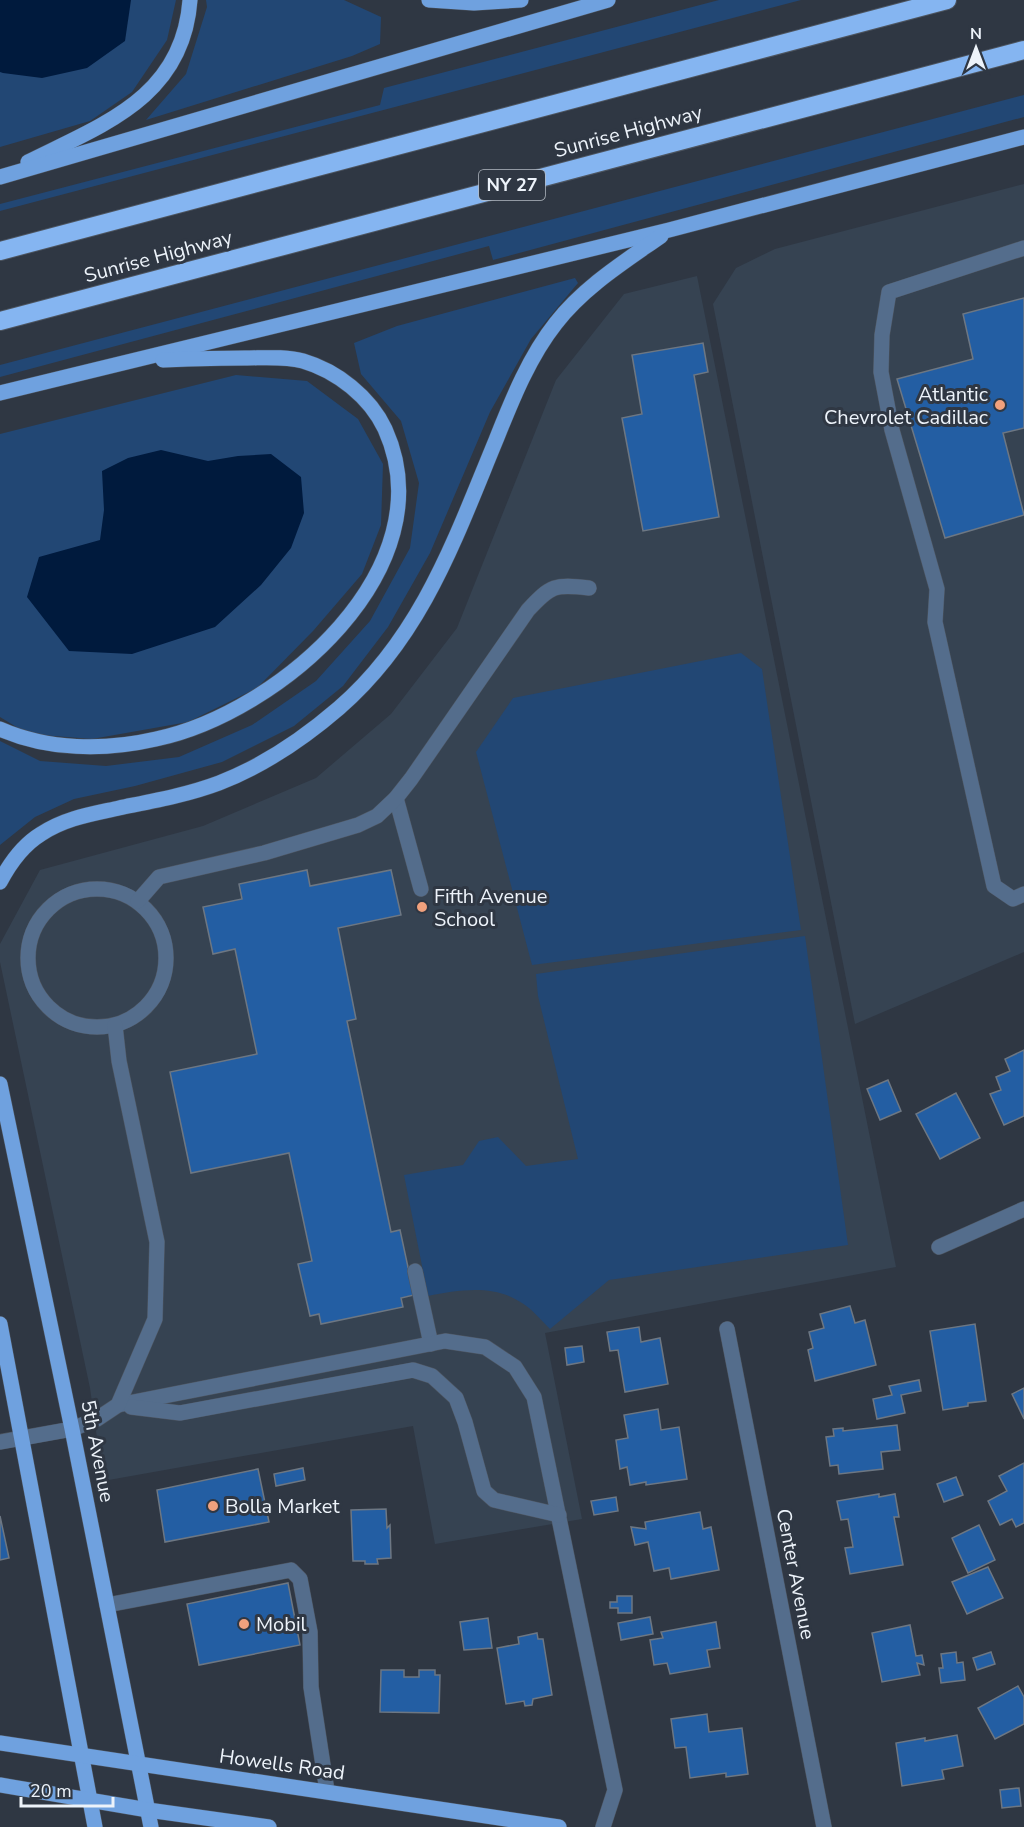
<svg xmlns="http://www.w3.org/2000/svg" width="1024" height="1827" font-family="'Nunito Sans',sans-serif">
<rect width="100%" height="100%" fill="#2f3743"/>
<!-- built -->
<g fill="#364352">
<polygon points="1024,184 1024,952 855,1024 713,304 736,268 775,249"/>
<polygon points="697,276 896,1267 545,1333 582,1519 435,1544 413,1426 103,1481 90,1388 0,962 0,944 40,870 203,826 316,778 391,714 457,628 556,380 624,294"/>
</g>
<!-- green -->
<g fill="#224774">
<polygon points="0,0 176,0 167,40 132,92 90,121 0,147"/>
<polygon points="206,0 344,0 381,17 380,44 352,56 146,120 186,74 207,7"/>
<polygon points="719,0 801,0 0,211 0,204 380,105 384,88"/>
<polygon points="1024,95 1024,117 493,260 489,246 0,377 0,365"/>
<polygon points="575,278 578,283 531,339 490,412 430,553 388,627 343,686 294,726 222,762 135,786 74,799 35,817 0,845 0,741 40,761 106,766 179,757 252,725 316,681 370,621 410,548 419,483 401,421 361,374 354,343 397,326"/>
<polygon points="236,375 307,381 358,419 383,464 381,525 362,574 313,631 257,688 188,722 92,739 28,734 0,717 0,434"/>
<polygon points="741,653 762,669 801,930 532,965 476,752 513,698"/>
<path d="M805 936 848 1245 609 1280 550 1329C541 1320 532 1309 522 1303 494 1284 459 1290 428 1296L404 1175 463 1165 479 1141 498 1137 526 1166 578 1159 538 996 536 974Z"/>
</g>
<!-- water -->
<g fill="#001a3d">
<polygon points="0,0 131,0 125,41 87,68 42,78 3,73 0,72"/>
<polygon points="161,450 208,461 238,456 271,454 301,477 304,513 291,548 261,585 215,627 132,654 69,651 27,597 39,557 100,540 104,510 102,471 128,458"/>
</g>
<!-- building -->
<g fill="#235ea3" stroke="#6d7783" stroke-width="1.5">
<polygon points="1024,298 1024,428 1003,433 1024,515 945,538 897,379 973,359 963,314"/>
<polygon points="703,343 708,372 694,375 719,517 643,531 622,418 642,414 632,355"/>
<polygon points="307,870 310,886 391,870 401,915 338,928 356,1019 347,1021 391,1232 400,1230 414,1295 401,1298 403,1307 321,1324 319,1314 310,1316 298,1264 312,1261 289,1153 191,1173 170,1072 257,1054 235,949 213,954 203,907 242,899 239,884"/>
<polygon points="1024,1050 1024,1116 1004,1125 990,1094 1001,1090 996,1077 1010,1071 1005,1059"/>
<polygon points="888,1080 901,1111 880,1120 867,1089"/>
<polygon points="956,1093 980,1138 940,1159 916,1114"/>
<polygon points="850,1306 855,1323 865,1320 876,1365 815,1381 808,1350 813,1348 809,1332 824,1328 820,1314"/>
<polygon points="975,1324 986,1401 968,1403 968,1406 943,1410 930,1331"/>
<polygon points="639,1327 641,1342 660,1338 668,1384 625,1392 618,1350 610,1351 607,1332"/>
<polygon points="582,1346 584,1362 567,1365 565,1348"/>
<polygon points="919,1380 921,1391 901,1395 905,1413 877,1419 873,1399 892,1395 889,1386"/>
<polygon points="1024,1388 1024,1419 1012,1394"/>
<polygon points="658,1409 661,1430 679,1427 687,1479 646,1485 646,1482 630,1485 627,1467 620,1469 616,1440 628,1438 624,1415"/>
<polygon points="897,1425 900,1450 881,1452 883,1469 839,1474 838,1465 830,1466 826,1437 834,1436 833,1429 843,1428 843,1431"/>
<polygon points="1024,1463 1024,1523 1016,1527 1012,1519 1000,1525 988,1501 1007,1491 999,1476"/>
<polygon points="303,1468 305,1480 276,1486 274,1474"/>
<polygon points="258,1469 269,1522 165,1542 157,1490"/>
<polygon points="956,1477 963,1495 944,1502 937,1484"/>
<polygon points="879,1494 879,1497 895,1494 899,1517 894,1517 903,1565 850,1574 845,1548 853,1547 848,1519 841,1520 837,1501"/>
<polygon points="616,1497 618,1511 594,1515 591,1501"/>
<polygon points="386,1509 387,1528 390,1525 391,1558 377,1559 378,1564 365,1564 365,1561 353,1561 351,1510"/>
<polygon points="700,1512 703,1529 711,1527 719,1570 671,1579 669,1568 654,1571 648,1542 635,1545 631,1527 646,1529 645,1522"/>
<polygon points="0,1516 9,1558 0,1560"/>
<polygon points="979,1525 995,1560 968,1573 952,1538"/>
<polygon points="988,1567 1003,1598 967,1614 952,1582"/>
<polygon points="288,1583 300,1645 199,1665 187,1604"/>
<polygon points="617,1596 632,1596 632,1613 618,1613 618,1608 610,1608 610,1602 617,1602"/>
<polygon points="650,1617 653,1634 621,1640 618,1623"/>
<polygon points="488,1618 492,1648 464,1650 460,1622"/>
<polygon points="716,1622 720,1648 707,1650 710,1667 670,1674 667,1663 654,1665 650,1640 663,1638 661,1632"/>
<polygon points="910,1625 916,1656 922,1655 924,1665 917,1663 920,1675 882,1682 872,1633"/>
<polygon points="537,1633 538,1639 543,1639 552,1695 533,1699 532,1705 525,1706 524,1701 506,1704 497,1648 519,1644 518,1637"/>
<polygon points="956,1652 957,1663 963,1662 965,1680 941,1683 939,1668 943,1668 941,1654"/>
<polygon points="991,1652 995,1664 977,1670 973,1658"/>
<polygon points="381,1670 404,1670 404,1677 419,1677 419,1670 435,1670 435,1675 440,1675 439,1713 380,1712"/>
<polygon points="1018,1686 1024,1697 1024,1724 995,1739 978,1708"/>
<polygon points="707,1714 709,1732 742,1728 748,1774 726,1777 726,1773 690,1778 686,1747 675,1748 671,1719"/>
<polygon points="957,1735 963,1766 942,1770 944,1779 902,1786 896,1743 925,1738 925,1741"/>
<polygon points="1019,1788 1021,1806 1002,1808 1000,1790"/>
</g>
<g fill="none" stroke-linecap="round" stroke-linejoin="round">
<defs>
<g id="minor">
<polyline points="1024,248 889,292 882,335 881,372 892,430 937,589 935,622 994,886 1013,899 1024,894"/>
<polyline points="396,798 421,889"/>
<circle cx="97" cy="958" r="69"/>
<path d="M138 901 159 877 264 853 358 825 377 816 396 798 411 779 528 610C551 585 555 584 589 588"/>
<polyline points="939,1247 1024,1209"/>
<polyline points="415,1271 431,1344"/>
<polyline points="727,1329 824,1827"/>
<polyline points="118,1405 445,1341 485,1347 515,1367 534,1397 615,1790 603,1827"/>
<polyline points="131,1407 180,1413 413,1370 432,1376 456,1398 465,1422 484,1491 494,1500 559,1515"/>
<polyline points="0,1442 72,1429 97,1419 118,1405 155,1319 157,1242 119,1061 115,1025"/>
<polyline points="107,1605 291,1570 300,1579 310,1632 311,1687 327,1791"/>
</g>
<g id="major">
<polyline points="429,0 474,3 521,0"/>
<path d="M28 162C104 124 183 97 190 0"/>
<polyline points="0,177 608,0"/>
<polyline points="0,393 669,230 1024,137"/>
<path d="M0 729C48 750 104 751 156 739 279 713 448 568 385 429 370 397 337 371 303 361 285 356 263 358 245 358 217 358 190 359 163 360"/>
<path d="M0 882C10 863 23 845 41 834 65 818 92 814 119 808 153 801 187 795 219 783 263 766 303 739 339 708 422 636 455 539 496 440 512 400 529 357 556 323 584 287 624 262 661 236"/>
<polyline points="0,1084 72,1429 151,1827"/>
<polyline points="0,1324 95,1827"/>
<polyline points="0,1743 559,1827"/>
<polyline points="0,1785 148,1810 269,1827"/>
</g>
<g id="highway">
<polyline points="0,251 947,0"/>
<polyline points="0,321 1024,50"/>
</g>
</defs>
<!-- minor casing -->
<use href="#minor" stroke="#4d5560" stroke-width="16"/>
<!-- major casing -->
<use href="#major" stroke="#4d5560" stroke-width="16"/>
<!-- highway casing -->
<use href="#highway" stroke="#4d5560" stroke-width="20"/>
<!-- minor -->
<use href="#minor" stroke="#546d8c" stroke-width="15"/>
<!-- major -->
<use href="#major" stroke="#6fa1df" stroke-width="15"/>
<!-- highway -->
<use href="#highway" stroke="#85b5f1" stroke-width="18"/>
</g>
<!-- markers -->
<g fill="#f1a17d" stroke="#2f3743" stroke-width="2">
<circle cx="1000" cy="405" r="6"/>
<circle cx="422" cy="907" r="6"/>
<circle cx="213" cy="1506" r="6"/>
<circle cx="244" cy="1624" r="6"/>
</g>
<g text-anchor="middle" stroke-width="6" stroke-linejoin="round" paint-order="stroke">
<!-- shield labels -->
<rect fill="#2f3743" stroke="#b4bbc3" stroke-width="1.5" x="479" y="170" width="66" height="30" rx="4.5"/>
<g font-size="18" font-weight="bold" fill="#edf3fa">
<text x="512" y="191">NY 27</text>
</g>
<!-- street labels -->
<g font-size="20" fill="#edf3fa" stroke="#2f3743">
<text transform="translate(628 131) rotate(-15)" y="7">Sunrise Highway</text>
<text transform="translate(158 256) rotate(-15)" y="7">Sunrise Highway</text>
<text transform="translate(98 1451) rotate(79)" y="7">5th Avenue</text>
<text transform="translate(796 1574) rotate(79)" y="7">Center Avenue</text>
<text transform="translate(282 1764) rotate(8)" y="7">Howells Road</text>
</g>
<!-- poi labels -->
<g font-size="20" fill="#edf3fa" stroke="#2f3743" text-anchor="start">
<text x="988" y="401" text-anchor="end">Atlantic<tspan x="988" dy="23">Chevrolet Cadillac</tspan></text>
<text x="434" y="903">Fifth Avenue<tspan x="434" dy="23">School</tspan></text>
<text x="225" y="1513">Bolla Market</text>
<text x="256" y="1631">Mobil</text>
</g>
</g>
<!-- north arrow -->
<g transform="translate(976 48)" stroke="#2f3743" stroke-width="4.5" paint-order="stroke">
<path d="M0-4.5L10 22L0 15L-10 22Z" fill="#edf3fa"/>
<text y="-9" font-size="16" font-weight="bold" text-anchor="middle" fill="#edf3fa">N</text>
</g>
<!-- scale -->
<path d="M21 1797v9h92v-9" fill="none" stroke="#edf3fa" stroke-width="3"/>
<text x="30" y="1797" font-size="18" fill="#edf3fa" stroke="#2f3743" stroke-width="4.5" paint-order="stroke">20 m</text>
</svg>
